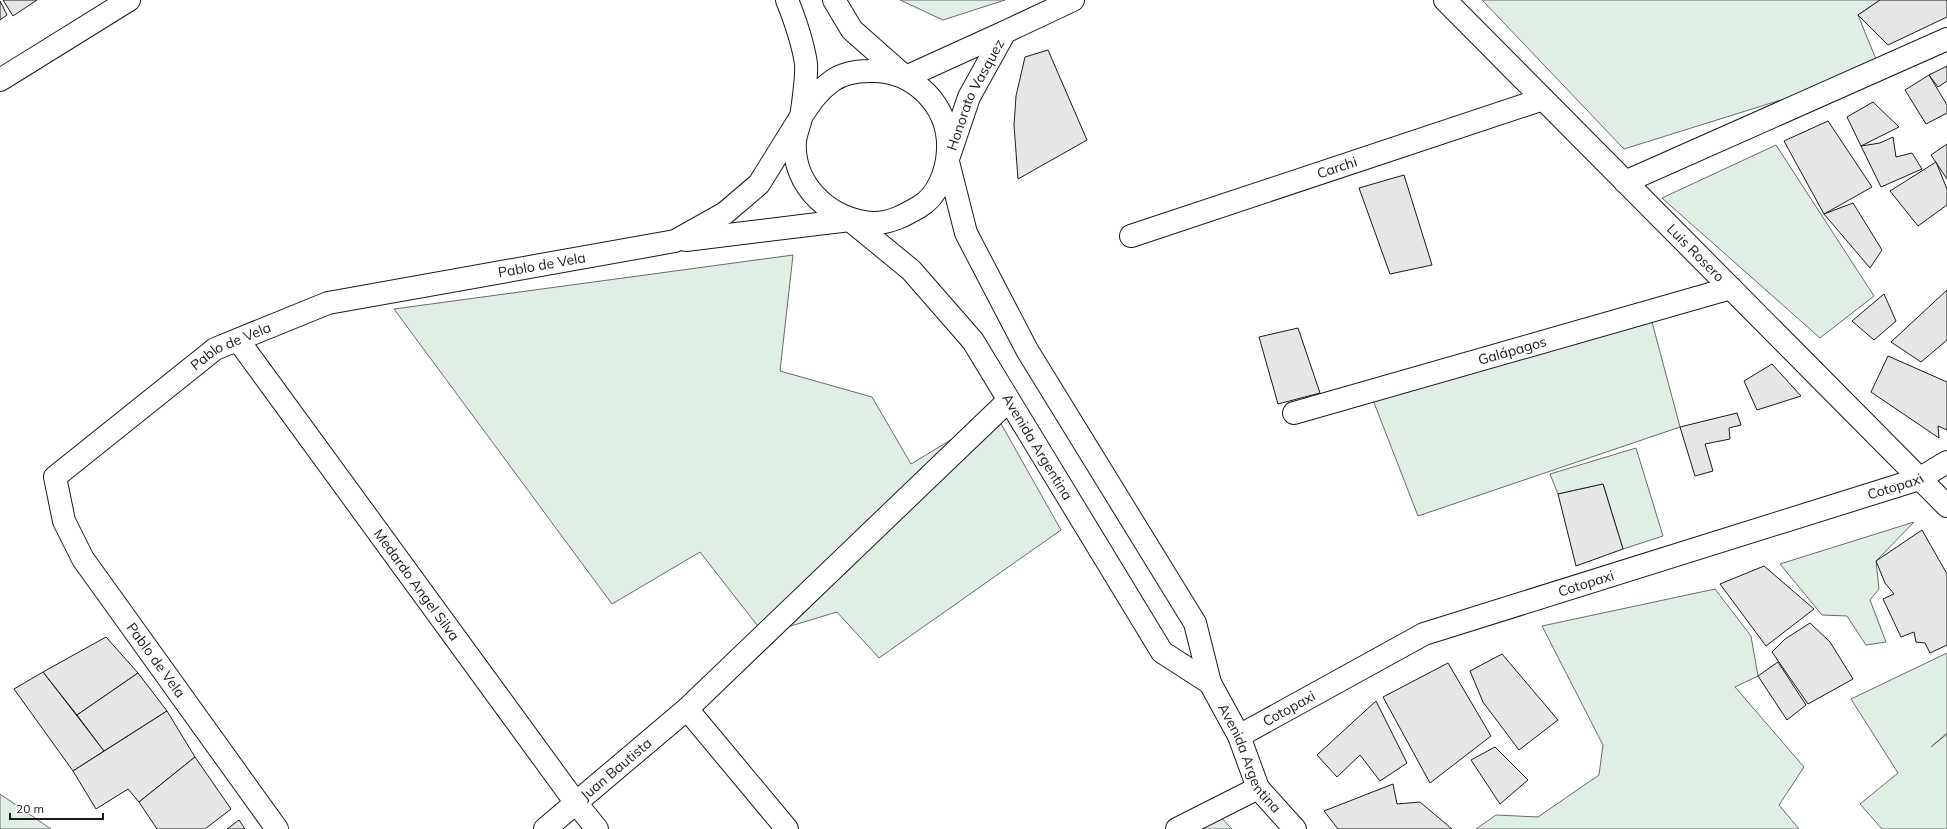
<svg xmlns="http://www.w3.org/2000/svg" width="1947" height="829" font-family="Mulish,sans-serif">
<rect width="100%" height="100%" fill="#fff"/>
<!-- green -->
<g fill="#e0efe3" stroke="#6a6a6a">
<polygon points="900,0 1005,0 943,20"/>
<polygon points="1482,0 1880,0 1858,15 1880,69 1624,149"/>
<polygon points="1776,145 1874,296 1820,338 1662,198"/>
<polygon points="793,255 780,371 872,397 911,464 995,413 1061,530 879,658 837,612 764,634 700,552 612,604 394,309"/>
<polygon points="1652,322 1680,427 1418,516 1373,400"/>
<polygon points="1636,448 1663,536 1623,549 1603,484 1558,494 1550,474"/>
<polygon points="1914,522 1876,561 1879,589 1870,600 1886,642 1866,645 1847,616 1822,615 1780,564"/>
<polygon points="1715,589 1751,636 1758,676 1735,687 1804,767 1779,805 1799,829 1476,829 1496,815 1538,817 1599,775 1603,745 1542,626"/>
<polygon points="1947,653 1947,733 1931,747 1947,734 1947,829 1882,829 1860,804 1898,773 1851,699"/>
<polygon points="0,794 51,829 0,829"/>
<polygon points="1213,809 1232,829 1178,829"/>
</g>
<!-- building -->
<g fill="#e6e6e6" stroke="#1a1a1a">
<polygon points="3,0 37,0 13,16"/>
<polygon points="1880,0 1947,0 1947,17 1888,45 1858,15"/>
<polygon points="0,1 7,15 0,20"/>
<polygon points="1048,50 1087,140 1018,179 1014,125 1016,96 1025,57"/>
<polygon points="1947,66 1947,81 1938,87 1929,75"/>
<polygon points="1929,75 1947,105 1947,113 1926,124 1905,90"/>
<polygon points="1873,102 1899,127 1861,146 1847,117"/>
<polygon points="1828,121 1872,187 1824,214 1784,141"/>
<polygon points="1893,137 1896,157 1912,153 1922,169 1881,187 1861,146 1880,143"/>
<polygon points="1947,144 1947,179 1931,155"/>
<polygon points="1936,162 1947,189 1947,205 1918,226 1890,191"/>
<polygon points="1404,175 1432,265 1390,274 1359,188"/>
<polygon points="1853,203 1882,250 1870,268 1824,214"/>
<polygon points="1947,290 1947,340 1921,362 1891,342"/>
<polygon points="1884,294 1896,321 1874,340 1852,321"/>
<polygon points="1298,328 1320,393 1278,404 1259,337"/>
<polygon points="1888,356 1947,382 1947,430 1938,426 1939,438 1871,392"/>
<polygon points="1772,364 1801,396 1757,410 1744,381"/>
<polygon points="1737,413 1741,425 1729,428 1730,439 1705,444 1713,471 1695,476 1680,427"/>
<polygon points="1603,484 1623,549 1576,566 1558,494"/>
<polygon points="1922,530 1947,574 1947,645 1930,653 1925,643 1916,642 1914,632 1901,637 1883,599 1894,594 1885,583 1876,561"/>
<polygon points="1764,566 1814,609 1766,646 1720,584"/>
<polygon points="1810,623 1830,642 1853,679 1808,704 1772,652 1785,639"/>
<polygon points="106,637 138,673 77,715 43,672"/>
<polygon points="1502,654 1558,720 1519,750 1483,702 1470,671"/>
<polygon points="1778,662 1806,705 1787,720 1758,676"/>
<polygon points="1448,663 1491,736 1430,783 1383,697"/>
<polygon points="43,672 104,751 73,771 14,689"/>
<polygon points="138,673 167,711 104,751 77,715"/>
<polygon points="1376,701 1407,763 1380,781 1360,755 1337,777 1317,755"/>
<polygon points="167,711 195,757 139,802 128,789 96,809 73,771"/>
<polygon points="1495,747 1528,780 1500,804 1471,760"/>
<polygon points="195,757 231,809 205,829 157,829 139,802"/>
<polygon points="1393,784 1397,804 1420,802 1452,829 1338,829 1324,811"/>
<polygon points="239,820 245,829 227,829"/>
</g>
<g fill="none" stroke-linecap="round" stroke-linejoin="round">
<defs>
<g id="minor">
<path id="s1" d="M1445 0 1947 506"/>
<polyline points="906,77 1005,32"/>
<polyline points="0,80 129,0"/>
<path id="s2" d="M948 159 969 97 1005 32 1073 0"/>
<polyline points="1625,182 1947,39"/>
<path id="s3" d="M1131 236 1543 99"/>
<polyline points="686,240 850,220"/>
<path id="s4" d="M238 340 576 803 597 829"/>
<path id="s5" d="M1294 413 1731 288"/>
<polyline points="687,709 787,829"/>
<path id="s6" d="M1239 736 1424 634 1919 479 1947 462"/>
<path id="s7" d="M277 829 83 559 64 521 55 477 215 349 328 303 675 241 725 213 759 184 800 118"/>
<path id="s8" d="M545 829 687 709 1008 401"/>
<polyline points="1177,829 1258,788"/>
</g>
<g id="major">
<path d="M787 0C795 20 803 42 806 64 807 76 803 104 801 118 799 126 796 133 795 141 792 186 832 222 874 223 891 223 905 215 919 207 938 196 947 171 948 150 950 106 914 69 869 71 857 71 842 74 832 81 818 91 810 103 801 117"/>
<polyline points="834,0 852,30 903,75"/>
<path id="s9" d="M948 162 966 233 1027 350 1195 623 1210 683 1239 736 1258 788 1295 829"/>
<path id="s10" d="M850 220 911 270 973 341 1162 652 1210 683"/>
</g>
</defs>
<!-- minor casing -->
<use href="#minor" stroke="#1a1a1a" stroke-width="24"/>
<!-- major casing -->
<use href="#major" stroke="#1a1a1a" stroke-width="24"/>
<!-- minor -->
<use href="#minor" stroke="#fff" stroke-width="22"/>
<!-- major -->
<use href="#major" stroke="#fff" stroke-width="22"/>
</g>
<g text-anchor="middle" stroke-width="3" stroke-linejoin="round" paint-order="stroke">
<!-- street labels -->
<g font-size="14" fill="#1a1a1a" stroke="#fff">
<text dy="5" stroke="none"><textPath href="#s2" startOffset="70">Honorato Vasquez</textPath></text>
<text dy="5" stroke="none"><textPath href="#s3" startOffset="217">Carchi</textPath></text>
<text dy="5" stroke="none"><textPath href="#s1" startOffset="356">Luis Rosero</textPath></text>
<text dy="5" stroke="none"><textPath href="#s7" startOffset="964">Pablo de Vela</textPath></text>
<text dy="5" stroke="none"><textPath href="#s7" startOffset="640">Pablo de Vela</textPath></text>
<text dy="5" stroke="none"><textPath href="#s5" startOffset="227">Galápagos</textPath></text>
<text dy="5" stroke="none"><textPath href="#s10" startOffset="297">Avenida Argentina</textPath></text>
<text dy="5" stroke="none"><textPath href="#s6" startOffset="705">Cotopaxi</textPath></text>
<text dy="5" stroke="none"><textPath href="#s6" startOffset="381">Cotopaxi</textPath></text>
<text dy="5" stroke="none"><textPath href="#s4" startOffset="303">Medardo Angel Silva</textPath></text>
<text transform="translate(156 660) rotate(54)" y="5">Pablo de Vela</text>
<text dy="5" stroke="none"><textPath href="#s6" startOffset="57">Cotopaxi</textPath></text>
<text dy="5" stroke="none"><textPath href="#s9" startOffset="673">Avenida Argentina</textPath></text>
<text dy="5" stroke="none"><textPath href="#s8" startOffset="93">Juan Bautista</textPath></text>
</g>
</g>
<!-- scale -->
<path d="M10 813v6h93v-6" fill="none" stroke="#1a1a1a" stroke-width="2"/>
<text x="16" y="813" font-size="12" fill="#1a1a1a" stroke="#ffffff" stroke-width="3" paint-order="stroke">20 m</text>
</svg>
